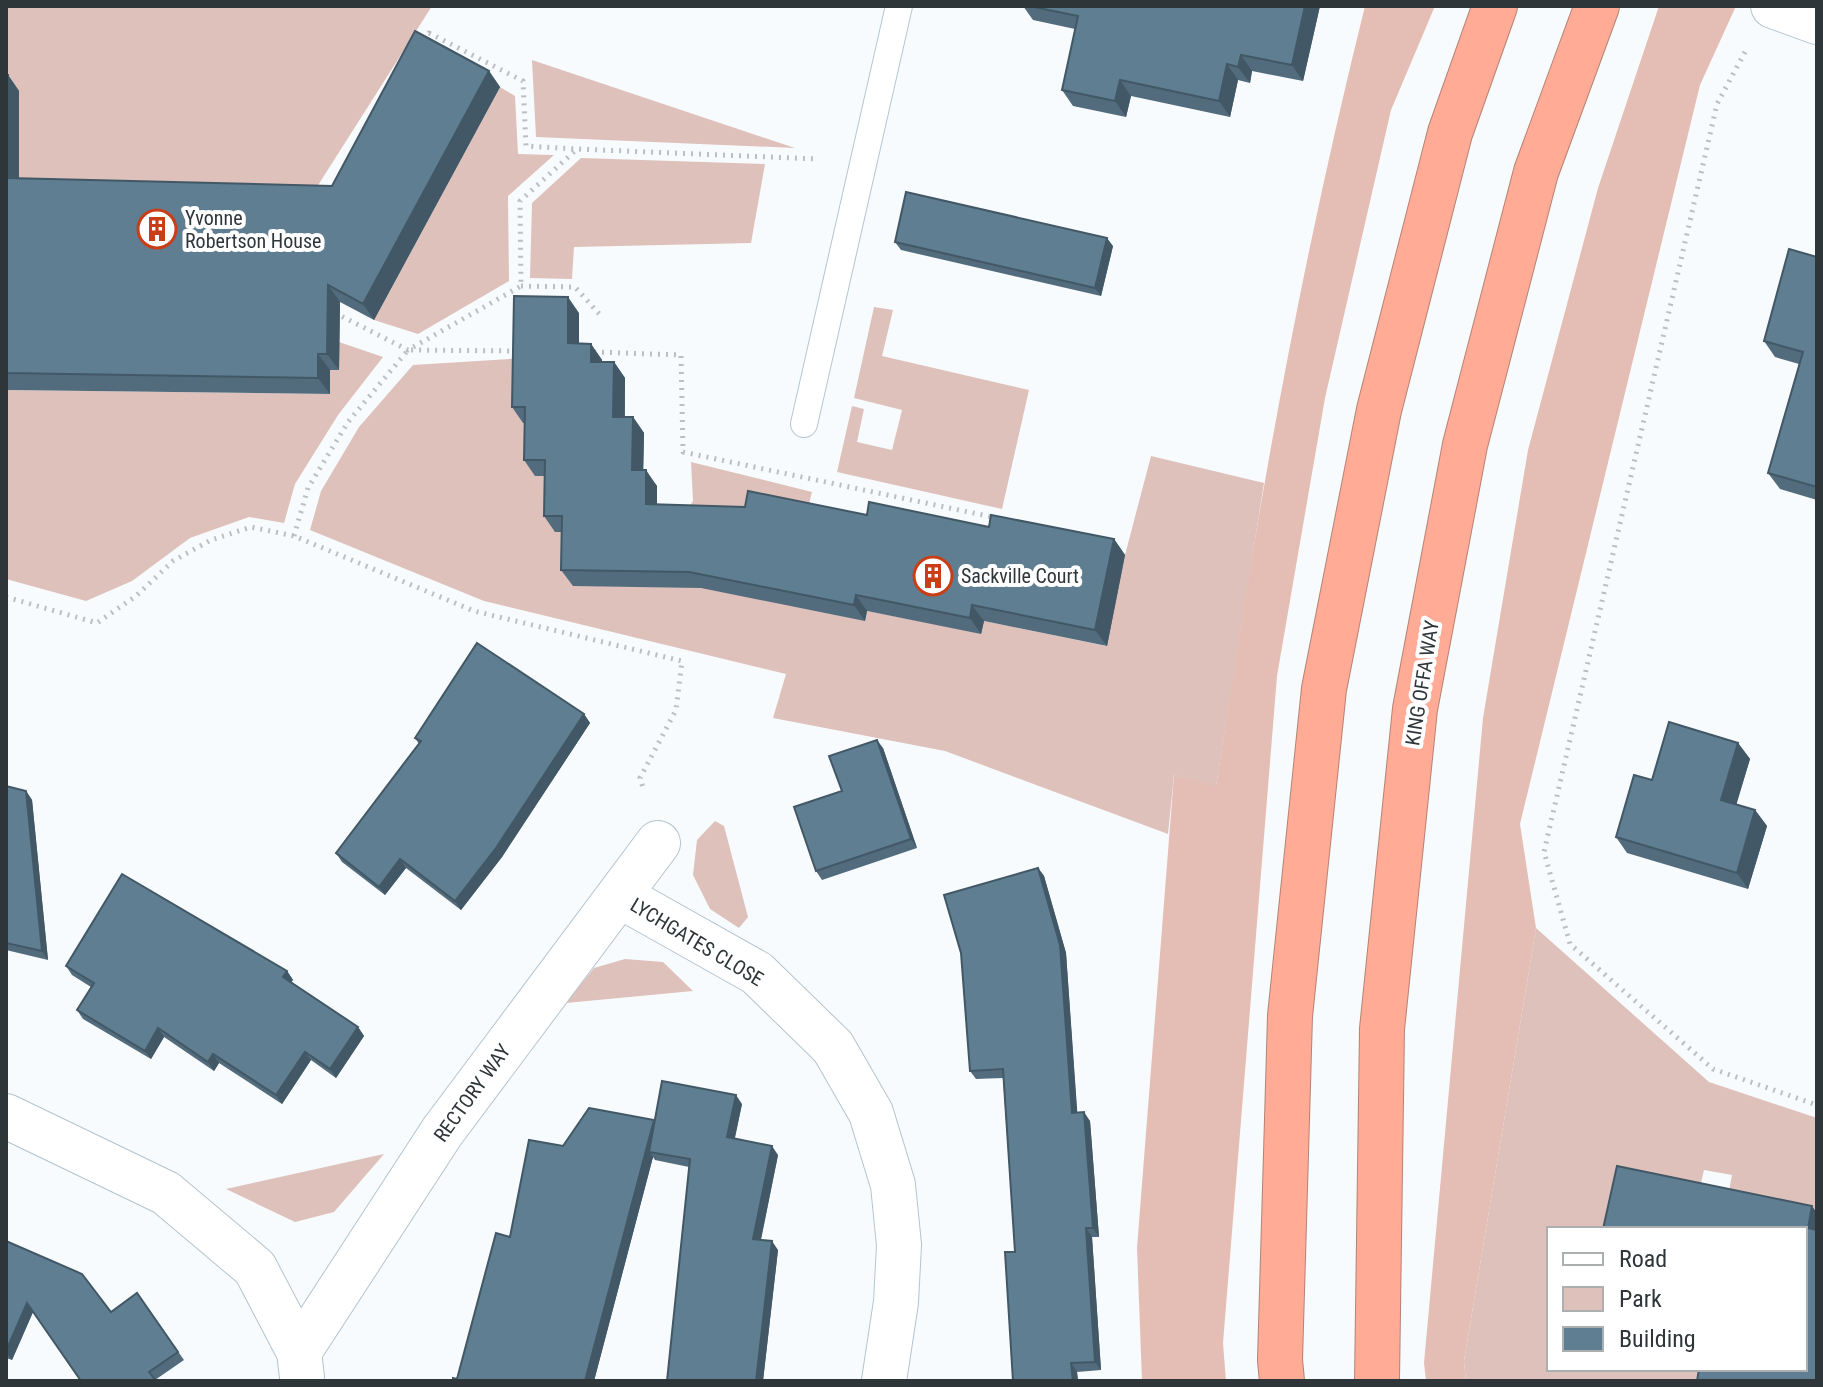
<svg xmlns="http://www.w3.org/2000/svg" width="1823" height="1387" font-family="'Roboto Condensed',sans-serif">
<rect width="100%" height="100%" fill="#f8fbfd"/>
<!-- green -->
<g fill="#ddc1ba">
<polygon points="6,6 432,6 308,201 19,195 19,91 6,91"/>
<polygon points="532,60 795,148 536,137"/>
<polygon points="500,87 515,96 518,154 554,155 508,196 509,281 418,334 374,320"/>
<polygon points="581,158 765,164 751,243 574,247 572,279 530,278 532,203"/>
<polygon points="874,307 893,310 882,356 1029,390 1002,509 837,472 852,406 864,409 857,442 892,450 902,410 854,398"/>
<polygon points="339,342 383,357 338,415 295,484 284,523 249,517 190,538 132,581 86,601 6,579 6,390 329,394 330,370 339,370"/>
<polygon points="525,358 523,422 536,423 556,476 681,521 693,501 691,462 812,492 806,516 865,621 867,611 981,633 984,621 1106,646 1125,555 1151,456 1264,483 1216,787 1174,775 1168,834 945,751 773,718 786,674 484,601 310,530 321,491 359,427 413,365"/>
<polygon points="715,821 724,826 748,917 739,928 710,909 693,875 697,840"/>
<polygon points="1536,928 1709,1082 1817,1118 1817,1221 1727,1202 1732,1175 1704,1170 1698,1196 1618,1229 1549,1229 1549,1369 1714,1369 1712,1381 1466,1381 1464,1361"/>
<polygon points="625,959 663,962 693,991 566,1003 594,968"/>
<polygon points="384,1154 334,1212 295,1222 226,1189"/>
</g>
<!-- forest -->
<g fill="#e4beb4">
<path d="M1365 6H1435L1391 110 1325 398 1277 676 1223 1343 1226 1381H1142L1137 1248 1174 775 1216 786C1232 685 1247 582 1265 481 1293 321 1326 163 1365 6Z"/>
<polygon points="1659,6 1736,6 1700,85 1520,824 1536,928 1464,1361 1466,1381 1426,1381 1424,1363 1483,718 1528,450 1598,188"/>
</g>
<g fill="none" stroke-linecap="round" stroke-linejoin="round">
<defs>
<polyline id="lane" points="804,424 899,6"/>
<g id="street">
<polyline points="1773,6 1817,22"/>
<polyline points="620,896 757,973 833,1047 871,1113 893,1185 899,1245 896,1302 884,1381"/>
<polyline points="6,1116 166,1193 255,1268 299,1352 302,1377"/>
<polyline points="299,1352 442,1132 658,843"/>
</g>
<g id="highway">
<polyline points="1282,1381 1280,1360 1290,1016 1324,689 1379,410 1450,133 1495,6"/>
<polyline points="1377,1381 1382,1029 1415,709 1465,445 1536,172 1597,6"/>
</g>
</defs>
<!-- lane casing -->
<use href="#lane" stroke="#b3c4d0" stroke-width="28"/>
<!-- street casing -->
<use href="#street" stroke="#b3c4d0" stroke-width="46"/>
<!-- highway casing -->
<use href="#highway" stroke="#b68275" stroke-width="46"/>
<!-- path -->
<g stroke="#bbbfc1" stroke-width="5" stroke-dasharray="2 6" stroke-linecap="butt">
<polyline points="425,40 429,33 523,81 526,146 576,149"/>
<polyline points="1745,52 1717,104 1544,852 1570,944 1713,1069 1817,1105"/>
<polyline points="521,286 575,287 602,317"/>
<polyline points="335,313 408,350 521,286 520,201 577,149 817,159"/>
<polyline points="594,352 681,355 683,452 997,518"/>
<polyline points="294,536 308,488 348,422 408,350 516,351"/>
<polyline points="6,597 97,623 136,596 173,561 211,540 251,527 294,536 474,611 682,661 676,710 640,778 644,791"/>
</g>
<!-- lane -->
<use href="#lane" stroke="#fff" stroke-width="26"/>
<!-- street -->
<use href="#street" stroke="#fff" stroke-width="44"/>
<!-- highway -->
<use href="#highway" stroke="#ffab95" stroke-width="44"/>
</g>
<!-- wall -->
<g fill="#526c7d">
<polygon points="1023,6 1320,6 1303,81 1252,71 1250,83 1238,80 1230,117 1131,96 1126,117 1073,106 1062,90 1075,29 1033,20"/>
<polygon points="489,71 500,87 374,320 340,302 339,370 330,370 330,394 6,390 6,75 8,75 19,91 19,179 332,186"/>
<polygon points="895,242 1113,246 1101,296 901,250"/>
<polygon points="1817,257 1817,500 1780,489 1768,473 1799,364 1775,357 1764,341"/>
<polygon points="579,313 579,343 591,344 602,360 602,362 614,362 625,378 625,417 633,417 644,433 643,470 657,486 657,504 867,515 1114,539 1125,555 1107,646 984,621 981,634 867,611 865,621 701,588 573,586 561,570 562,532 555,532 544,516 545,476 535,476 524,460 525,423 523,423 512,407"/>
<polygon points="584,714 590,723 502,857 461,910 406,868 385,895 342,862 336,853 419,744 415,738"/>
<polygon points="1738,743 1750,759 1736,804 1755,810 1767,826 1748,889 1627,853 1616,837 1652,780"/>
<polygon points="883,748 917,848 822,880 816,871 842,791"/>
<polygon points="6,786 26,791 32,800 48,960 6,950"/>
<polygon points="1038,868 1044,876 1066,953 1077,1113 1090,1121 1099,1237 1092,1237 1101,1370 1077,1372 1078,1381 1013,1381 1015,1252 1003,1078 976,1079 970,1071"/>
<polygon points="66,966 287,971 293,980 291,982 358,1027 364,1036 336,1078 311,1060 282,1104 219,1063 214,1071 164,1037 151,1059 83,1019 77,1010 91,987 72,975"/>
<polygon points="742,1104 735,1138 778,1155 761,1240 778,1250 763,1381 667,1381 689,1167 655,1160 653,1157 594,1381 457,1379 510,1237 563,1146 654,1121"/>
<polygon points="6,1241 111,1312 137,1293 184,1360 155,1380 33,1312 12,1360 6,1358"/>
</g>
<!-- shaded-wall -->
<g fill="#425866">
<polygon points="1305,6 1320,6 1303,81 1292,65"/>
<polygon points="1241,55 1252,71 1250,83 1238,67"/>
<polygon points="1227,64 1238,80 1230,117 1219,101"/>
<polygon points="489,71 500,87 374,320 363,304"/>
<polygon points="8,75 19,91 19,195 8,178"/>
<polygon points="1120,80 1131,96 1126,117 1115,101"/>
<polygon points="1107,238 1113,246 1101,296 1095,288"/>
<polygon points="328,285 340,302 339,370 327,354"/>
<polygon points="568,297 579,313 579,359 568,343"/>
<polygon points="591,344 602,360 602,378 591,362"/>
<polygon points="318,354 330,370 330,394 318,378"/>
<polygon points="614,362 625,378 624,433 613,417"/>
<polygon points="633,417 644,433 643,486 632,470"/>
<polygon points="646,470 657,486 657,520 646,504"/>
<polygon points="1114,539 1125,555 1107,646 1095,630"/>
<polygon points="856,595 867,611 865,621 854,605"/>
<polygon points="972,605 984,621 981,634 970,618"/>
<polygon points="584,714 590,723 502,857 461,910 455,901"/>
<polygon points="877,740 883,748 917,848 911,839"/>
<polygon points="1738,743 1750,759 1733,816 1721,800"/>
<polygon points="26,791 32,800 48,960 42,951"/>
<polygon points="1755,810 1767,826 1748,889 1737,873"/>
<polygon points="400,859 406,868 385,895 379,887"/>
<polygon points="1038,868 1044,876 1066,953 1078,1122 1072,1113"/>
<polygon points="287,971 293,980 289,985 283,977"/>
<polygon points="358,1027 364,1036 336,1078 330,1069"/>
<polygon points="158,1028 164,1037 151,1059 145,1051"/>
<polygon points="305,1052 311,1060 282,1104 276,1095"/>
<polygon points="213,1054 219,1063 214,1071 208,1062"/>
<polygon points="736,1095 742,1104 733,1145 727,1137"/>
<polygon points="1084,1112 1090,1121 1099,1237 1093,1228"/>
<polygon points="654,1120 649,1152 653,1157 594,1381 585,1381"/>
<polygon points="772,1146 778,1155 759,1248 753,1239"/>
<polygon points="1812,1206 1817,1213 1817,1241 1808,1228"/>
<polygon points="1086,1228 1092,1237 1101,1370 1095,1362"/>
<polygon points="772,1241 778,1250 763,1381 756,1381"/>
<polygon points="27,1303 33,1312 12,1360 6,1352"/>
<polygon points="1071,1363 1077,1372 1078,1381 1073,1381"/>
</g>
<!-- building -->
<g fill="#5f7e91" stroke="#425866" stroke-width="2">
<polygon points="1029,6 1305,6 1292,65 1241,55 1238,67 1227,64 1219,101 1120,80 1115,101 1062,90 1078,16"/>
<polygon points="415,31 489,71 363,304 328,285 327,354 318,354 318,378 6,373 6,75 8,75 8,178 332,186"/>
<polygon points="906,192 1107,238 1095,288 895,242"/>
<polygon points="1789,249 1817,257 1817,487 1768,473 1803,352 1764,341"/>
<polygon points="514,296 568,297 568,343 591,344 591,362 614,362 613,417 633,417 632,470 646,470 646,504 745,507 748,491 867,515 869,502 989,527 991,515 1114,539 1095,630 972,605 970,618 856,595 854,605 689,572 561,570 562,516 544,516 545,460 524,460 525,407 512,407"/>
<polygon points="477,643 584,714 496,848 455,901 400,859 379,887 336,853 421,741 415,738"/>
<polygon points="1669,722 1738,743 1721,800 1755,810 1737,873 1616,837 1634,775 1652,780"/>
<polygon points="877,740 911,839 816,871 794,807 842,791 829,756"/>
<polygon points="6,786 26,791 42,951 6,943"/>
<polygon points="1038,868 1060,945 1072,1113 1084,1112 1093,1228 1086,1228 1095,1362 1071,1363 1073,1381 1013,1381 1005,1252 1015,1252 1003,1069 970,1071 961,953 944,895"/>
<polygon points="122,874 287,971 283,977 358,1027 330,1069 305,1052 276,1095 213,1054 208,1062 158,1028 145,1051 77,1010 94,983 66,966"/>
<polygon points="662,1081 736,1095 727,1137 772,1146 753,1239 772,1241 756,1381 667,1381 690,1159 649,1152"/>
<polygon points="589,1108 654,1120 585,1381 453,1381 453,1378 457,1379 496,1233 510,1237 529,1140 563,1146"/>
<polygon points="1617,1166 1812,1206 1808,1228 1817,1230 1817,1381 1697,1381 1699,1369 1805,1369 1805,1229 1603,1229"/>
<polygon points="6,1241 82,1274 111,1312 137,1293 178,1352 149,1372 156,1381 81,1381 27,1303 6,1351"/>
</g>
<!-- icons -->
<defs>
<symbol id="building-ring" viewBox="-11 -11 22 22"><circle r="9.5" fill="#fff" stroke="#c73e17" stroke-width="1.5"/><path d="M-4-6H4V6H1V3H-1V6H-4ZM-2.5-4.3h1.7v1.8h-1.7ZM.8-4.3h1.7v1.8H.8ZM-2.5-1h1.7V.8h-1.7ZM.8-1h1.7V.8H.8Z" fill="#c73e17"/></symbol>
</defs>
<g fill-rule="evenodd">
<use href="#building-ring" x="135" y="207" width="44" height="44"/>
<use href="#building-ring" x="911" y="554" width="44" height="44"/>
</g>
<g text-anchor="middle" stroke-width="8" stroke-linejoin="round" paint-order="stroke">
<!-- poi labels -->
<g font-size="20" fill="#2f363a" stroke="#fff" text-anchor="start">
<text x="185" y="225">Yvonne<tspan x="185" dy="23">Robertson House</tspan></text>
<text x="961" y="583">Sackville Court</text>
</g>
<!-- street labels -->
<g font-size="20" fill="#2f363a" stroke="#fff">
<text transform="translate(1422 683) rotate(-81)" y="7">KING OFFA WAY</text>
<text transform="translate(697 942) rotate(31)" y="7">LYCHGATES CLOSE</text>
<text transform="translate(472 1093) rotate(-54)" y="7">RECTORY WAY</text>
</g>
</g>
<!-- border -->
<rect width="1823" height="1387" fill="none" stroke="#2f363a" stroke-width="16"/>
<!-- legend -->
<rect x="1547" y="1227" width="260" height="144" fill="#ffffff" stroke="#acafb0" stroke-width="2"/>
<rect x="1563" y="1253" width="40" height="12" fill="#ffffff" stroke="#acafb0" stroke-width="2"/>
<text x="1619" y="1267" font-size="24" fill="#2f363a">Road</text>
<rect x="1563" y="1287" width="40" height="24" fill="#ddc1ba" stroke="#acafb0" stroke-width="2"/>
<text x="1619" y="1307" font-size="24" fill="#2f363a">Park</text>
<rect x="1563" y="1327" width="40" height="24" fill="#5f7e91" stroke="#acafb0" stroke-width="2"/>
<text x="1619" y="1347" font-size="24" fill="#2f363a">Building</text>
</svg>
